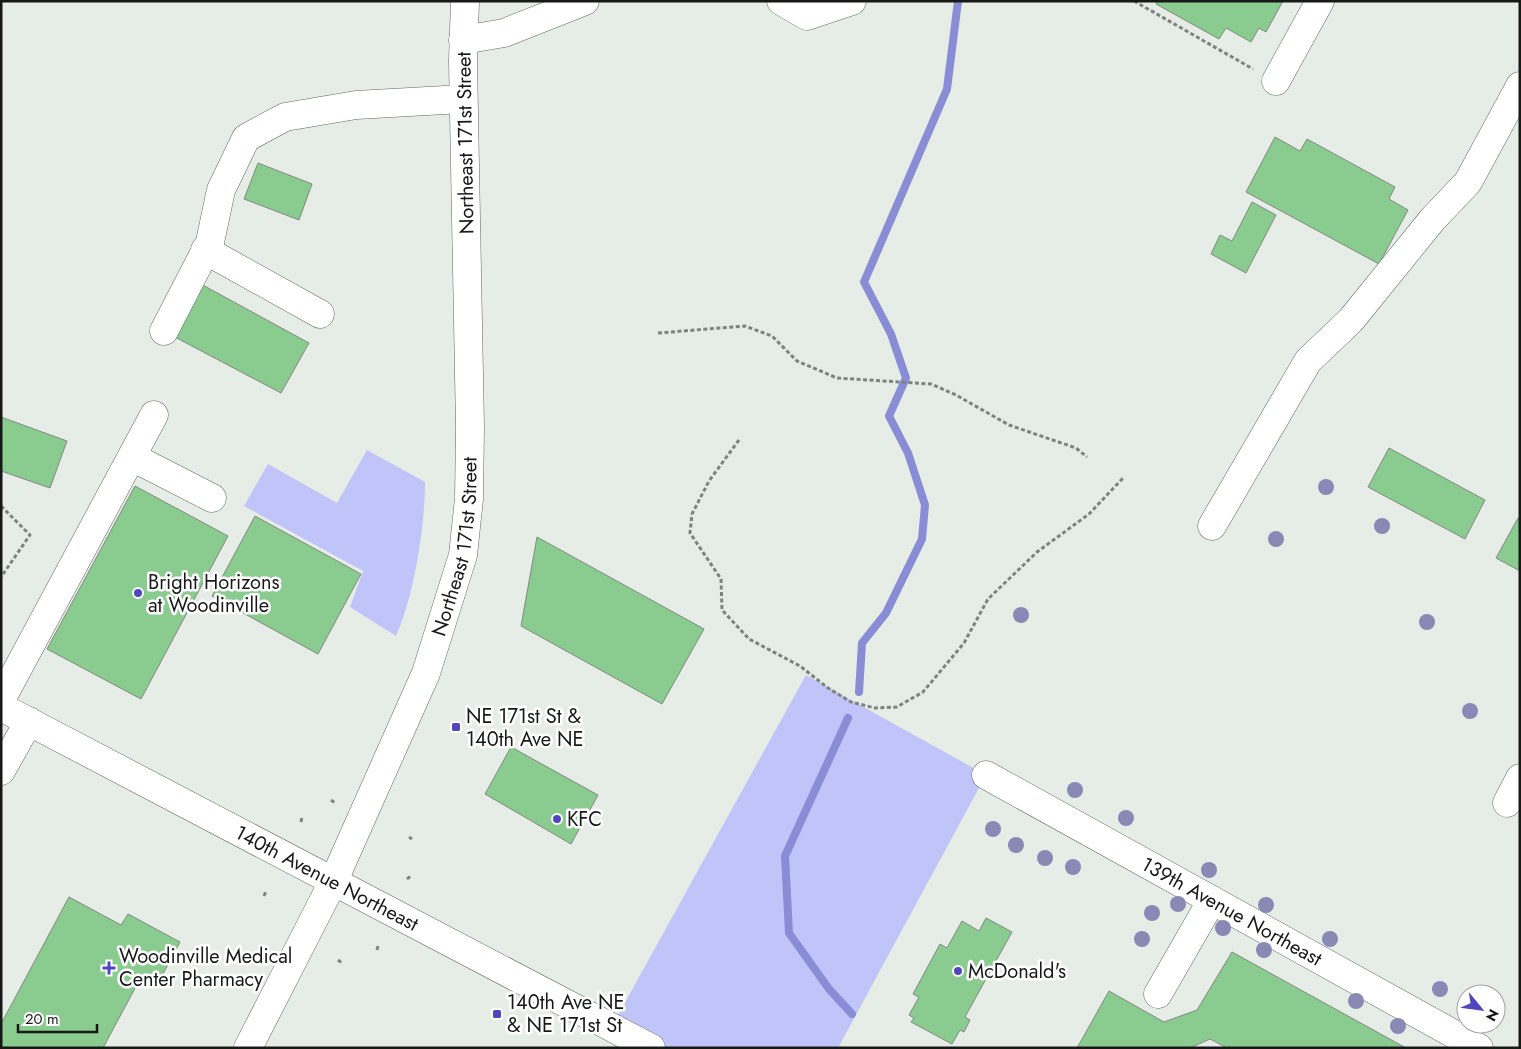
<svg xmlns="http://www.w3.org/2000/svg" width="1521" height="1049" font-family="Jost,sans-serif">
<rect width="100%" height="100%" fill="#e6ede6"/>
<!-- green -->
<g fill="#c0c4f8">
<path d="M367 450 425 482C425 526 414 596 396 636L350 607 363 571 244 506 268 464 337 503Z"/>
<polygon points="806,675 986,775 838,1048 651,1048 612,1026"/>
</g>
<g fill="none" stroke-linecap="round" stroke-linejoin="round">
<!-- stream -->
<g stroke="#898dd5" stroke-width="8">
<polyline points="859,692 862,643 886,613 922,539 925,505 908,453 889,416 906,378 891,334 864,282 947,89 958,1"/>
<polyline points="848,718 785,856 789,933 829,989 852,1014"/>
</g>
</g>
<!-- building -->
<g fill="#8acb8f" stroke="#838983">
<polygon points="1157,1 1283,1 1266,32 1259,28 1251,42 1226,28 1219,39 1156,4"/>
<polygon points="1275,137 1300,151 1307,139 1395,187 1389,199 1408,210 1379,264 1246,192"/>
<polygon points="258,163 312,184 299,220 244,199"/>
<polygon points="1252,202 1276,215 1246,273 1211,254 1220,235 1232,241"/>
<polygon points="199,283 309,343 281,393 171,335"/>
<polygon points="1,417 67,441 50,488 1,471"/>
<polygon points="1389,448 1485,500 1465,539 1368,487"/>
<polygon points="135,486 228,536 141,699 47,649"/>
<polygon points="255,516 361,574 318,654 212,596"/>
<polygon points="1518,518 1520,519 1520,571 1496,558"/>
<polygon points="537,537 704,629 662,704 521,626"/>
<polygon points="511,747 598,795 571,844 485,794"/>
<polygon points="69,897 121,925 128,914 180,942 157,985 141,977 103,1048 1,1048 1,1024"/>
<polygon points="986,918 1012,932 965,1017 970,1020 964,1032 960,1030 952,1044 911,1022 914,1018 909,1015 919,997 913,994 940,944 947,948 962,921 979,931"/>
<polygon points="1232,952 1406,1048 1227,1048 1210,1039 1190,1048 1077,1048 1109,991 1164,1022 1197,1010"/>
</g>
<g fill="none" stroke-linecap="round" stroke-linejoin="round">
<defs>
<g id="minor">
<polyline points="781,1 807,16 852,1"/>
<polyline points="463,40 504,33 585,1"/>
<polyline points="1276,81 1320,1"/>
<polyline points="205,250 320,314"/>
<polyline points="164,331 210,242 221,190 246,138 285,117 356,105 463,99"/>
<polyline points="132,457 212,498"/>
<polyline points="1212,526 1308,361 1351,320 1432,220 1468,182 1520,86"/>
<polyline points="1,700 154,415"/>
<polyline points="1,771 29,721"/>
<path id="s1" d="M986 775 1479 1048"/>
<polyline points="1507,803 1520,778"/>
<polyline points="1158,994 1212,900"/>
</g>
<g id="major">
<path id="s2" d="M1 707 651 1048"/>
<path id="s3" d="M248 1048 334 880 426 673 463 555 469 499 470 427 463 61 465 1"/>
</g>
</defs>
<!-- minor casing -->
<use href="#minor" stroke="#616761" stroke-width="29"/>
<!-- major casing -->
<use href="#major" stroke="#616761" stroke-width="29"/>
<!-- path -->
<g stroke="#7e837e" stroke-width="3" stroke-dasharray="4 2.5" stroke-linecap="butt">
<polyline points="1134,1 1253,69"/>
<polyline points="658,333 745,326 772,336 797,361 837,378 931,384 956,395 1009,425 1076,448 1087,457"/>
<polyline points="739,440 709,481 692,514 690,533 721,579 722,610 749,639 800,666 828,688 851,702 875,708 897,707 923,692 964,643 988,599 1037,552 1089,514 1124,477"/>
<polyline points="1,506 30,535 1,577"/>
<polyline points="331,800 335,803"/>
<polyline points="301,822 302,817"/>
<polyline points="409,837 412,839"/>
<polyline points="407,879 411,876"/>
<polyline points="264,896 266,891"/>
<polyline points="377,950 378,946"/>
<polyline points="338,960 342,963"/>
</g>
<!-- minor -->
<use href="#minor" stroke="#fff" stroke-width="28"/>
<!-- major -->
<use href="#major" stroke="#fff" stroke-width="28"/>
</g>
<!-- trees -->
<g fill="#8889b4">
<circle cx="1326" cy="487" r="8"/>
<circle cx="1382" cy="526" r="8"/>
<circle cx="1276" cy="539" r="8"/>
<circle cx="1021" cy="615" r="8"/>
<circle cx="1427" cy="622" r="8"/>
<circle cx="1470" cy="711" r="8"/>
<circle cx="1075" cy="790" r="8"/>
<circle cx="1126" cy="818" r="8"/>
<circle cx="993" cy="829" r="8"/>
<circle cx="1016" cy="845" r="8"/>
<circle cx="1045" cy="858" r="8"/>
<circle cx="1073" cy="867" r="8"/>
<circle cx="1209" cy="870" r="8"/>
<circle cx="1178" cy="904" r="8"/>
<circle cx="1266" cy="905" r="8"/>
<circle cx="1152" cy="913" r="8"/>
<circle cx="1223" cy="928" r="8"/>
<circle cx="1142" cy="939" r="8"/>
<circle cx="1330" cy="939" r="8"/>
<circle cx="1264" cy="950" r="8"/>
<circle cx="1440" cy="989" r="8"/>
<circle cx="1356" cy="1001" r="8"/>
<circle cx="1398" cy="1026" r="8"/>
</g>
<!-- markers -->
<g fill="#5047be" stroke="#fff" stroke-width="2">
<circle cx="138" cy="593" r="5"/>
<rect x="451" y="722" width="10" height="10" rx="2.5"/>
<circle cx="557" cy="819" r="5"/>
<path d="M106.5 960.5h5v5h5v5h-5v5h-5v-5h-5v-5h5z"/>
<circle cx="958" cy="971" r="5"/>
<rect x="492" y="1009" width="10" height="10" rx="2.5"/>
</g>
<g text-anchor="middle" stroke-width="5" stroke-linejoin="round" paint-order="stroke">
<!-- street labels -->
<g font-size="20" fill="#171917" stroke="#fff">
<text transform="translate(465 143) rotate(-91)" y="7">Northeast 171st Street</text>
<text dy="7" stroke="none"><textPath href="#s3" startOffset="546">Northeast 171st Street</textPath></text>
<text dy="7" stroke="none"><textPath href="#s2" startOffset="368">140th Avenue Northeast</textPath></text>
<text dy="7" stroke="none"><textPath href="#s1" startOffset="281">139th Avenue Northeast</textPath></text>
</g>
<!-- poi labels -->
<g font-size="20" fill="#171917" stroke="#fff" text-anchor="start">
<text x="148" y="589">Bright Horizons<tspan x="148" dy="23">at Woodinville</tspan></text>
<text x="466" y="723">NE 171st St &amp;<tspan x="466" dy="23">140th Ave NE</tspan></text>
<text x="567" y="826">KFC</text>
<text x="119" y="963">Woodinville Medical<tspan x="119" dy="23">Center Pharmacy</tspan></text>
<text x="968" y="978">McDonald's</text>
<text x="507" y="1009">140th Ave NE<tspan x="507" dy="23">&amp; NE 171st St</tspan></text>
</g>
</g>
<!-- border -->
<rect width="1521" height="1049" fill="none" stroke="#171917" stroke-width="5"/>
<!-- north arrow -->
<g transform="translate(1481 1009) rotate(119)"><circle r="24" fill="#ffffff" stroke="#a2a3a2"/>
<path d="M0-4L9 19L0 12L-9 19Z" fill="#5047be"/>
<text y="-8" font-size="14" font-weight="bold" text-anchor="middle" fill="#171917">N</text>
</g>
<!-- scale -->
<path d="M18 1024v8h79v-8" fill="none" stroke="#171917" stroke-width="2.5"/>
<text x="25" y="1024" font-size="15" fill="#171917" stroke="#ffffff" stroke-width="4" paint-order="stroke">20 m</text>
</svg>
